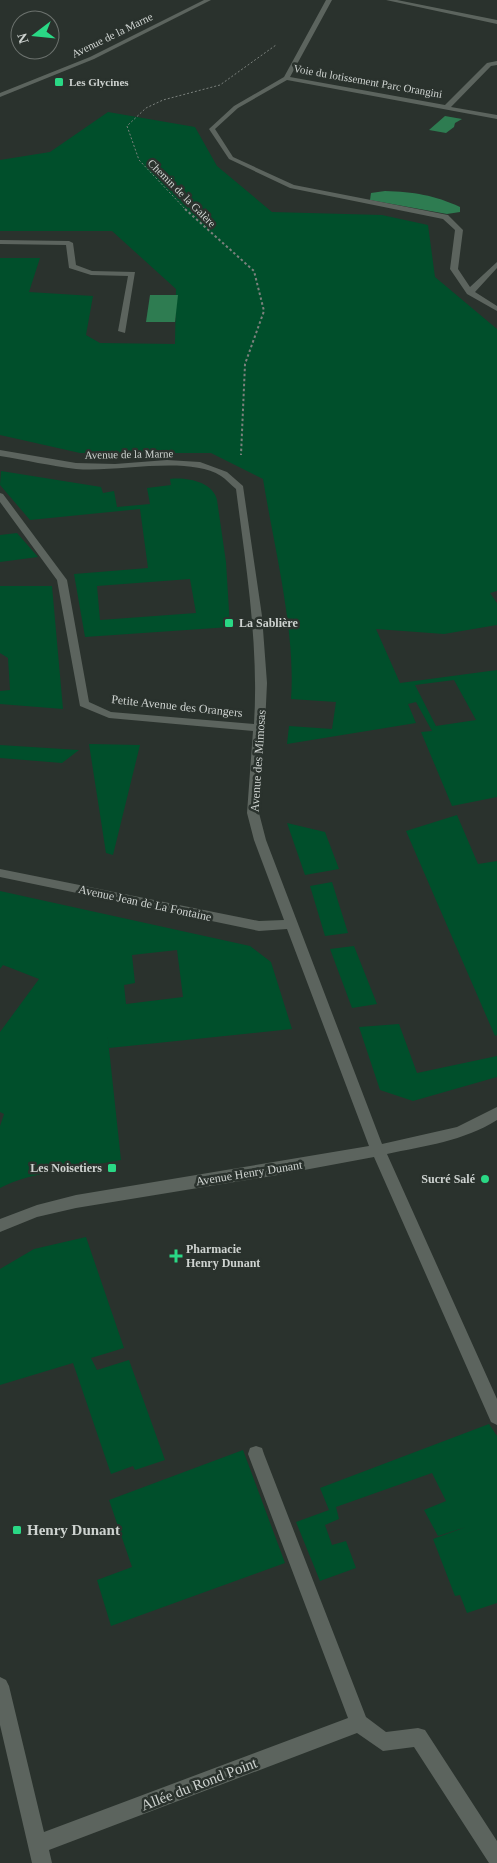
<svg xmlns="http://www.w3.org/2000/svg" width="497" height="1863" font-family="Georgia,serif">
<rect width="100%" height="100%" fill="#2a322d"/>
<!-- green -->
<g fill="#004f2b" fill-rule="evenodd">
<path d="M108 112 195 127 217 166 272 212 382 215 428 225 435 277 497 329V591L490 593 497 603V625L444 634 376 629 400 683 497 670V797L452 806 421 732 432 731 416 702 408 704 416 723 287 744 289 726 332 729 336 702 291 699C296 632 274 547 263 479L211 453H80L0 435V258H40L29 292 93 296 86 335 100 343 175 344 176 289 112 231H0V160L50 152ZM454 680 476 720 436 726 415 685Z"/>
<path d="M1 471 101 487 103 493 114 491 117 507 150 504 147 488 171 485 170 479C187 477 213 482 217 500L226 562 230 627 85 637 74 574 148 568 140 509 30 520 0 485ZM190 579 196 613 100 620 97 586Z"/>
<polygon points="17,533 38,557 0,562 0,535"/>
<polygon points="0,586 52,586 63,709 0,704 0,691 10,690 8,658 0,653"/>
<polygon points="89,744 140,745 113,855 106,853"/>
<polygon points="0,745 79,750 62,763 0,758"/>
<polygon points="457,815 478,864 497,861 497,1035 495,1036 406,831"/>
<polygon points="287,823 325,832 339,869 305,875"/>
<polygon points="332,882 348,933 325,936 310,886"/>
<path d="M0 891 250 946 271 962 292 1029 109 1048 107 1030 121 1160C87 1167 29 1172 0 1188V1126L4 1114 0 1112V1032L39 979 3 965 0 969ZM177 950 183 997 126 1004 124 985 135 983 132 955Z"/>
<polygon points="354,946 377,1004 352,1008 330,949"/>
<polygon points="399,1024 417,1073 497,1056 497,1077 413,1101 380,1090 359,1027"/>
<polygon points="86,1237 124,1348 91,1358 97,1370 129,1360 165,1460 135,1470 133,1466 111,1474 73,1363 0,1385 0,1269 34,1249"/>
<polygon points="489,1424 497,1436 497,1603 467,1613 460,1595 455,1596 433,1539 466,1527 438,1536 424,1510 446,1501 432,1473 336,1507 339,1519 325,1525 332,1545 346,1541 356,1568 320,1581 296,1522 329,1510 320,1488"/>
<polygon points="243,1450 285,1563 111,1626 97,1580 132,1567 109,1500"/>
</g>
<!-- water -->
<g fill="#2e7c51">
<polygon points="445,116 462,119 455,123 454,127 446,133 429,130"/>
<path d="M385 191C414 192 434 195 460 207V212L447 214 370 200 371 193Z"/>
<polygon points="150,295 178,295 175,322 146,322"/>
</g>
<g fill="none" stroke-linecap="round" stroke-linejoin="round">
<!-- path-far1 -->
<polyline stroke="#7b817d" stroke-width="1" stroke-dasharray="2 2" stroke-linecap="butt" points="187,211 139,160 127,126 146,108 163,100 220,85 276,45"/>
<!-- path -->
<polyline stroke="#7b817d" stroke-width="2" stroke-dasharray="2.5 2.5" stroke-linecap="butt" points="185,209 254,271 264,311 245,364 241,455"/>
<!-- minor -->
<g fill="#5c645e" fill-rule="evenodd">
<polygon points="204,0 211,0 94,59 0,97 0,93 90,57"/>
<polygon points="326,0 332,0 290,77 445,105 487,63 497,61 497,65 491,66 451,107 497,115 497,119 287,80 238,108 215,129 233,157 294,185 448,215 463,230 458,269 470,287 497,262 497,268 475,292 497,306 497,311 467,294 450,269 455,230 443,219 290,188 229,159 209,129 234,106 284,77"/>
<polygon points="386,0 397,0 497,20 497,24"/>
<polygon points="0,240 69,241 73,243 76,265 92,271 135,272 125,333 118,331 128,276 91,275 69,268 66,245 0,244"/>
<path d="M0 450 76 463 115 464 167 460 200 462 227 472 243 486 262 616 267 683 265 725 266 728 264 731 259 813 266 840 382 1144 457 1127 497 1107V1120C464 1141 424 1146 387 1154L497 1399V1425L491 1422 374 1157 272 1176 76 1208 37 1217 0 1232V1219L37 1205 76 1195 369 1146 287 929 259 931 0 877V869L259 921 284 920 254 840 247 813 253 731 109 718 80 706 57 580 0 502V493L3 494 67 580 89 702 111 712 254 724C259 645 246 567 236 489 231 485 226 479 221 476 187 455 117 473 76 469 51 466 25 460 0 456Z"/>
<polygon points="256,1446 262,1448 264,1454 366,1717 386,1732 418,1728 425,1730 497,1841 497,1863 489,1863 414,1747 383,1751 357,1733 49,1850 52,1863 32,1863 0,1725 0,1677 6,1680 9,1686 44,1832 348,1718 248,1454 250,1448"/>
</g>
</g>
<!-- markers -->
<g fill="#2ad885" stroke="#2a322d" stroke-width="2">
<rect x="54" y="77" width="10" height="10" rx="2.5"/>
<rect x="224" y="618" width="10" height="10" rx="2.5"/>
<rect x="107" y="1163" width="10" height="10" rx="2.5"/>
<circle cx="485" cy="1179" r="5"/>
<path d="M173.5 1248.5h5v5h5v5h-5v5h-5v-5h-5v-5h5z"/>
<rect x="12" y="1525" width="10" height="10" rx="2.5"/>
</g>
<g text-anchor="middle" stroke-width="5" stroke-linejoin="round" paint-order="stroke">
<!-- far-street labels -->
<g font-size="11" fill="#ced3d0" stroke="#2a322d">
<text transform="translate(112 35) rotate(-26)" y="4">Avenue de la Marne</text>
<text transform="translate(368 81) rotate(10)" y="4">Voie du lotissement Parc Orangini</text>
<text transform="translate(182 193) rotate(45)" y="4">Chemin de la Galère</text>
<text transform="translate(129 454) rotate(-1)" y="4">Avenue de la Marne</text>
</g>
<!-- far-poi labels -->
<g font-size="11" font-weight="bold" fill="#ced3d0" stroke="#2a322d" text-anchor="start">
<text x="69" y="86">Les Glycines</text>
</g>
<!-- poi labels -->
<g font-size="12" font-weight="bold" fill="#ced3d0" stroke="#2a322d" text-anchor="start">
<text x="239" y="627">La Sablière</text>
<text x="102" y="1172" text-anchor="end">Les Noisetiers</text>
<text x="475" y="1183" text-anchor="end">Sucré Salé</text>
<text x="186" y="1253">Pharmacie<tspan x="186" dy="14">Henry Dunant</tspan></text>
</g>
<!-- street labels -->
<g font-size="12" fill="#ced3d0" stroke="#2a322d">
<text transform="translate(177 706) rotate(6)" y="4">Petite Avenue des Orangers</text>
<text transform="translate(258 761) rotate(-86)" y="4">Avenue des Mimosas</text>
<text transform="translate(145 903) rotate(12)" y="4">Avenue Jean de La Fontaine</text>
<text transform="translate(249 1173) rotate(-9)" y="4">Avenue Henry Dunant</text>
</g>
<!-- near-poi labels -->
<g font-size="15" font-weight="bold" fill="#ced3d0" stroke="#2a322d" text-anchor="start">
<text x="27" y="1535">Henry Dunant</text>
</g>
<!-- near-street labels -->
<g font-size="15" fill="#ced3d0" stroke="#2a322d">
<text transform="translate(199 1784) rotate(-21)" y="5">Allée du Rond Point</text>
</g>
</g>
<!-- north arrow -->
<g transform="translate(35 35) rotate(254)"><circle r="24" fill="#2a322d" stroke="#6c726e"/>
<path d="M0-4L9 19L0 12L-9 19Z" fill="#2ad885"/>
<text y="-8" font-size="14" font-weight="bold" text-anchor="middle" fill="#ced3d0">N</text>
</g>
</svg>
